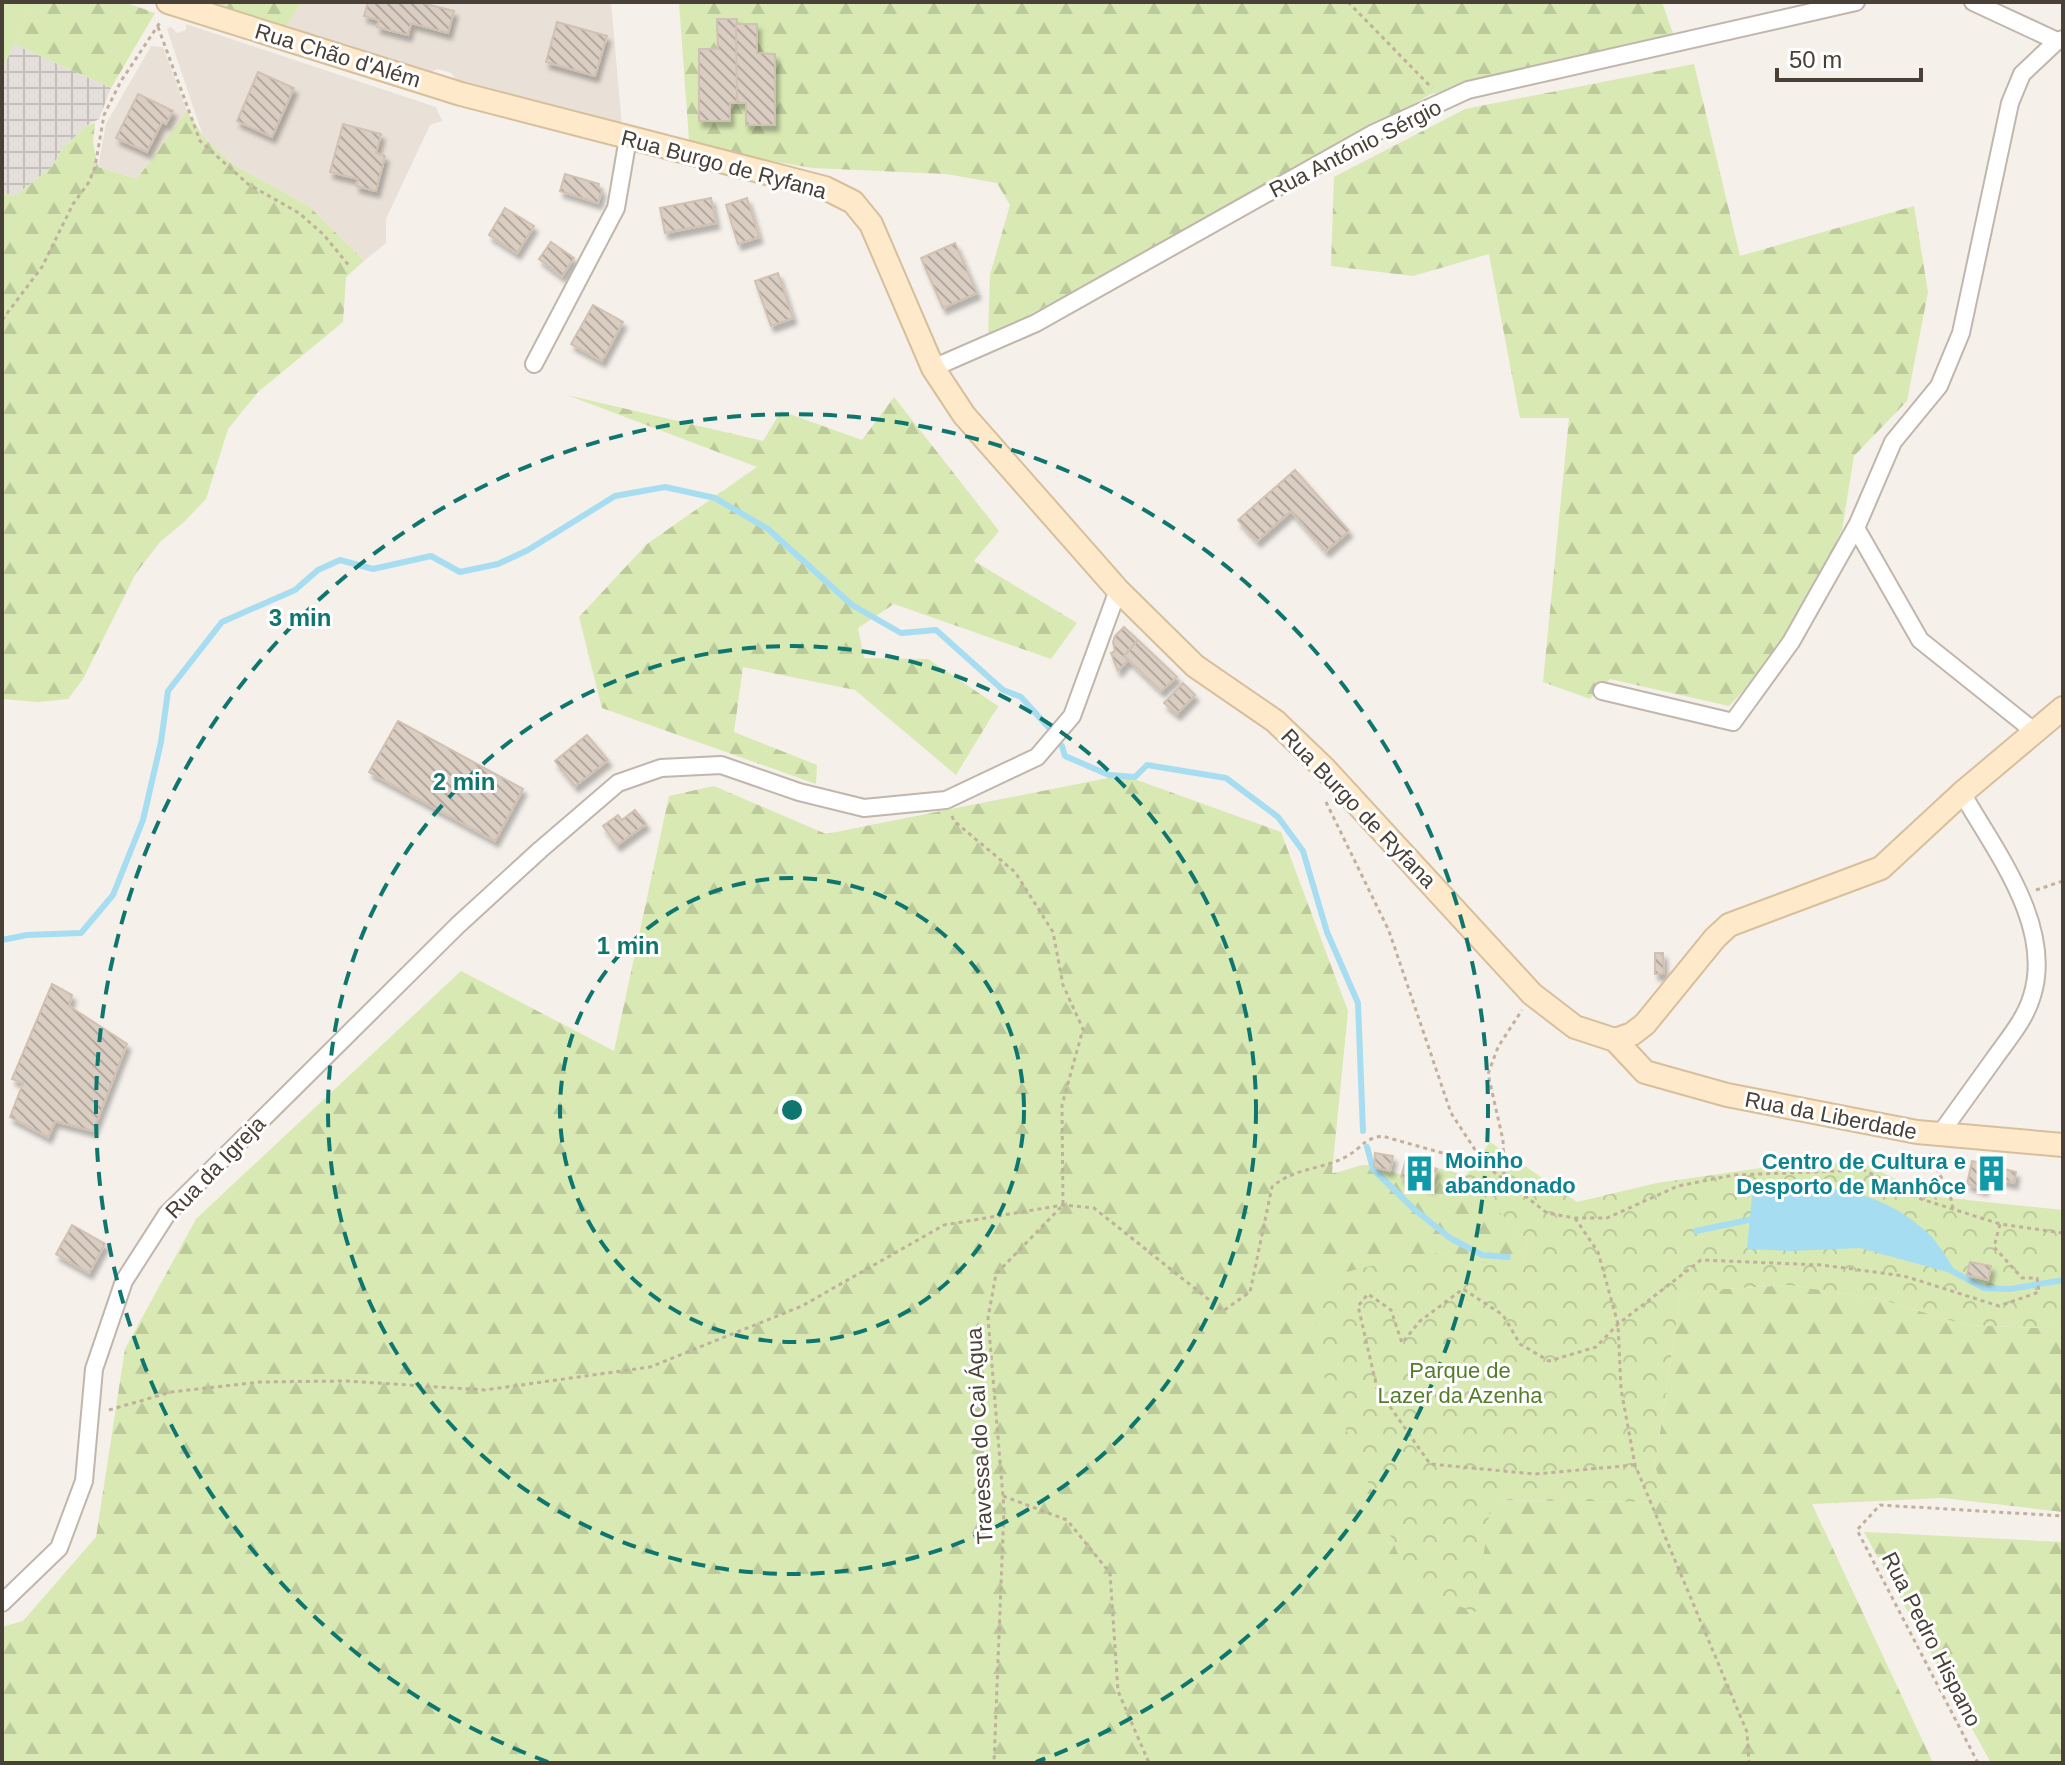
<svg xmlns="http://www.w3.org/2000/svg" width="2065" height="1765" font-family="Arial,sans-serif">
<defs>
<pattern id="industrial-grid" width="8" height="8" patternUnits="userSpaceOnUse" patternTransform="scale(2)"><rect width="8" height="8" fill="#e5dfdb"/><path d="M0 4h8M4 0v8" fill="none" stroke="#c6c0bd"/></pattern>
<pattern id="forest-firs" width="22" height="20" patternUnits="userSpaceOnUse" patternTransform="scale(2)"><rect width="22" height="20" fill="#d8e9b3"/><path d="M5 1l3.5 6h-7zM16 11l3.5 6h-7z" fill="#bbc99b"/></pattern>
<pattern id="park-crowns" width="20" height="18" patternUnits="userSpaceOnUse" patternTransform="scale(2)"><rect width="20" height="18" fill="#d8e9b3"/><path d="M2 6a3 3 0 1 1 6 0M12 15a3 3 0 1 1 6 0" fill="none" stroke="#bbc99b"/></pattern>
<pattern id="building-back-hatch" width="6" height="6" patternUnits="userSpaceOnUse" patternTransform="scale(2)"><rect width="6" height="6" fill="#dacdc2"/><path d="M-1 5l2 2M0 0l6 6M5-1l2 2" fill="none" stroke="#b3a89f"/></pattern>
<filter id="shadow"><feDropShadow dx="3.5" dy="6" stdDeviation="2" flood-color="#0004"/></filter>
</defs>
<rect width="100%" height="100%" fill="#f5f0ea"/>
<!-- residential -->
<g fill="#e9e1d8">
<polygon points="302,2 611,2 622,126 456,80 451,73 438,69 429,72 285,28"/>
<polygon points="186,24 436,107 442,121 430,125 386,219 386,243 364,261 310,207 231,163 203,136 167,29 171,27 177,33 186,30"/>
<polygon points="151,46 163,47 187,111 137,179 98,167 106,124"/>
</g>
<!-- industrial -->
<polygon fill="url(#industrial-grid)" points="14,44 111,88 99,119 86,126 62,149 52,167 16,195 2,194 2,70"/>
<!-- grass -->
<polygon fill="#d8e9b3" points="2,2 34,2 2,70"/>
<!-- forest -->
<g fill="url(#forest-firs)">
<polygon points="34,2 124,2 155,13 111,88 14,44"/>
<polygon points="198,2 302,2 285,28"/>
<polygon points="679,2 1662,2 1677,45 1431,94 1305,167 988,337 990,275 1010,205 997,183 946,174 813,168 730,154 689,141"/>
<polygon points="1694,64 1740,256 1914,206 1928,292 1907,401 1854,456 1842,530 1808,600 1766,667 1729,706 1610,679 1590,699 1543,682 1569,418 1520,418 1489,254 1413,276 1331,266 1334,177 1465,109"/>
<polygon points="187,111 203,136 231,163 310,207 364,261 346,277 343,322 258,392 228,429 206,499 185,521 160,542 136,573 83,679 68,699 38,702 2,699 2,194 16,195 52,167 62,149 86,126 95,123 93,142 98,167 137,179"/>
<polygon points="567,395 763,441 781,411 862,440 894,397 999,531 974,561 1077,623 1051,659 894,604 858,628 864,658 928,659 998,706 956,775 855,690 743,667 734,732 817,765 816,784 602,708 579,617 647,544 757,467"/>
<path d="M1123 775 1281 832 1348 1011 1332 1173C1344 1172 1355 1166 1363 1165 1380 1164 1413 1181 1431 1186L1437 1169C1464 1164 1508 1221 1527 1240L1523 1272 1430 1252 1476 1611 1490 1500 1666 1502 1655 1466 1680 1297 1724 1289 1789 1285 1880 1299 1966 1325 2041 1328 2063 1322V1512L1943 1498 1812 1504 1933 1763H2V1627L23 1621 96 1537 125 1349 196 1219 461 971 614 1051 669 796 714 786 826 834Z"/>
<polygon points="1864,1532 2063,1542 2063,1763 1991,1763"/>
</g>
<!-- park -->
<polygon fill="url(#park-crowns)" points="1490,1142 1577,1202 1657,1183 1809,1161 1867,1165 1927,1194 1939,1197 2063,1210 2063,1322 2042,1328 1966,1325 1880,1299 1789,1285 1724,1289 1680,1297 1655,1466 1666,1502 1491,1500 1476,1612 1413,1590 1314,1352 1321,1278 1430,1252 1523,1271 1527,1240 1465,1177"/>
<!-- water -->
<path fill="#a7ddf1" d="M1753 1185C1820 1184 1877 1186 1929 1234 1940 1245 1949 1262 1958 1275L1860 1248 1791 1251 1747 1249Z"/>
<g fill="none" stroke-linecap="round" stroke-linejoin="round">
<!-- stream -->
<g stroke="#a7ddf1" stroke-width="6">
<polyline points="1062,746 1065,756 1109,775 1135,777 1147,765 1226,778 1278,817 1303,851 1327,932 1358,1003 1363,1131"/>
<polyline points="2,940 27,935 81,933 113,895 143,820 161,742 168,691 222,622 295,590 318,570 340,560 373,569 431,556 460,572 498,564 528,550 615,496 665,487 715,498 768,529 852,605 901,633 936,630 1003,690 1021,697 1049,728"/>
<polyline points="1367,1147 1373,1169 1414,1209 1450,1238 1482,1255 1508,1257"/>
<polyline points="1696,1231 1758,1218"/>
<polyline points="1952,1271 1984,1288 2010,1289 2063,1280"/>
</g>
</g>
<!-- building -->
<g fill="url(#building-back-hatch)" stroke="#d1c1b2" stroke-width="2" filter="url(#shadow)">
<polygon points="368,2 418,2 454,11 448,33 411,23 408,35 377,27 379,20 364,16"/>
<polygon points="717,19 737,19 737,103 730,103 730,121 699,121 699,49 718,49"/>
<polygon points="557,22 607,36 595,76 546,62"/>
<polygon points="736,24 757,24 757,53 775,54 775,125 746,125 746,103 737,103"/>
<polygon points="258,72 294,88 272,137 237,121"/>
<polygon points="138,94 173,111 166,124 162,122 147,152 116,138"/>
<polygon points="343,124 381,134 376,153 385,156 376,191 356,186 358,179 330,172"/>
<polygon points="565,174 599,184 598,188 602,190 598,203 560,191"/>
<polygon points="711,198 716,223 665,233 660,208"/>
<polygon points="747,198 759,237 738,244 726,205"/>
<polygon points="505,208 534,226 517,253 489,235"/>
<polygon points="551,242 574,258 562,276 539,259"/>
<polygon points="955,243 977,293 943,308 921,258"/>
<polygon points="778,273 793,318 771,326 755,281"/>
<polygon points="593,305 623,322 602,361 571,344"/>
<polygon points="1295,470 1349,531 1326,551 1291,511 1257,541 1238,520"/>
<polygon points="1124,627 1138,640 1124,656 1128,660 1118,671 1111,653 1115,651 1113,642 1115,636"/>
<polygon points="1138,640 1177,677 1161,691 1124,656"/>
<polygon points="1183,683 1195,695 1177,714 1164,703"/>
<polygon points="398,721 523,789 495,841 369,772"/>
<polygon points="587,735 608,760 575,786 555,761"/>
<polygon points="635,810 646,824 617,845 603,826 618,815 622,820"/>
<polygon points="1655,953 1663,953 1664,974 1655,974"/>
<polygon points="52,984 72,995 69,1006 127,1044 93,1131 55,1121 48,1137 10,1117 23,1083 12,1079"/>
<polygon points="1375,1153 1393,1156 1390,1171 1374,1167"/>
<polygon points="1406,1159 1437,1169 1431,1187 1401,1177"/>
<polygon points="1972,1161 2016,1172 2014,1183 1987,1176 1984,1190 1967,1184"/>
<polygon points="72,1225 105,1244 89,1273 56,1254"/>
<polygon points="1970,1262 1991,1266 1988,1280 1967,1275"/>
</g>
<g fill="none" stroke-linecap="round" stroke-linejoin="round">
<defs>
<g id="street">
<polyline points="1973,2 2057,41"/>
<polyline points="534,364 616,208 628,138"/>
<polyline points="933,368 1036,323 1374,133 1468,90 1856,2"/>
<polyline points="1602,691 1733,722 1791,642 1856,527"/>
<polyline points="2035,732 1920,640 1856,528 1893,442 1939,386 1961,333 2010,103 2022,74 2057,41 2063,39"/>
<path d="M1940 1134C1958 1109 1976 1084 1994 1059 2008 1039 2025 1020 2032 996 2054 926 1995 851 1962 793"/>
<polyline points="2,1603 59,1548 84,1481 94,1369 124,1281 167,1214 458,925 540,850 618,783 661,768 721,765 799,792 864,808 946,800 1037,757 1072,716 1118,590"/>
</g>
<g id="secondary">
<polyline points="168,2 461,94 825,188 853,202 871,224 933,368 964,415 1118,590 1195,666 1275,721 1325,769 1532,994 1575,1027 1615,1040 1632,1034 1645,1024 1715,938 1729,925 1881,868 1962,793 2063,708"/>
<polyline points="1615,1040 1645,1072 1727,1095 1917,1132 2063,1145"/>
</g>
</defs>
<!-- street casing -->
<use href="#street" stroke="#c1b6ac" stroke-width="20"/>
<!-- secondary casing -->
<use href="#secondary" stroke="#d7bf9c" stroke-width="26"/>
<!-- path -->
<g stroke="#c2b09d" stroke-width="3" stroke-dasharray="4 4" stroke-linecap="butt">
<polyline points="1348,2 1432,88"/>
<polyline points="158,27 200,141 248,184 299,213 324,235 350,267"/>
<polyline points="2,320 42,267 73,204 89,182 95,167 104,115 121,81 161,21"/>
<polyline points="1326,802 1389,931 1451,1113 1485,1165 1547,1213 1575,1218 1607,1218 1678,1186 1734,1175 1864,1170 1921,1199 2000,1224 2063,1233"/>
<polyline points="952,816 954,821 1015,872 1053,932 1063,985 1083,1029 1062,1105 1063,1205 996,1274 988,1318 1004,1509 994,1763"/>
<polyline points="2036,890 2063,881"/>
<polyline points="1929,1154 1950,1194 1953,1209"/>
<polyline points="1504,1176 1503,1140 1488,1074 1498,1047 1522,1010"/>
<polyline points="1575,1218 1598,1252 1618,1324 1621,1389 1635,1465 1747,1732 1749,1763"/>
<path d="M109 1410 171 1392 260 1382 346 1381 485 1390 650 1367 802 1306 944 1225 1063 1205 1094 1208 1223 1311 1250 1292 1272 1187C1294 1167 1324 1170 1349 1155 1363 1146 1364 1139 1382 1136L1485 1165"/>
<polyline points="1635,1465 1535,1474 1430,1464 1377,1388 1358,1306 1368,1294 1391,1310 1402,1343 1420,1321 1463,1289 1503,1315 1520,1344 1549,1361 1596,1347 1618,1324 1701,1260 1822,1265 1904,1276 1999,1306 2039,1292 2037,1278 2022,1278 1994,1247 2000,1224"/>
<polyline points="1003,1496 1067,1520 1110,1573 1118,1691 1149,1763"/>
<polyline points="1978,1763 1857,1530 1880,1505 2063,1516"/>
</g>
<!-- street -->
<use href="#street" stroke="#fff" stroke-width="16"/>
<!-- secondary -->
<use href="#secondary" stroke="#feeaca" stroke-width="22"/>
</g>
<!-- distance rings -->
<g fill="none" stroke="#0f766e" stroke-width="4" stroke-dasharray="14 10">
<circle cx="792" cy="1110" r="232"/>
<circle cx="792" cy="1110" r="464"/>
<path d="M548 1762A696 696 0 1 1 1036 1762"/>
</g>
<!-- icons -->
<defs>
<symbol id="building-bare" viewBox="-9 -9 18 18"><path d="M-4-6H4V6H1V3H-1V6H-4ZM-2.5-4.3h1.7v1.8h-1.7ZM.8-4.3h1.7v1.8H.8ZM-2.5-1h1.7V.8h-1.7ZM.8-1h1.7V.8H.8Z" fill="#0f9aa8" stroke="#fff" stroke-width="2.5" paint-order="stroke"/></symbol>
</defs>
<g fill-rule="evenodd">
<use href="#building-bare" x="1394" y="1148" width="51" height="51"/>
<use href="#building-bare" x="1966" y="1148" width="51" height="51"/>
</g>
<g text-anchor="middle" stroke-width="6" stroke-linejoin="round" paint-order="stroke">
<!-- street labels -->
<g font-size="22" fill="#494038" stroke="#fff">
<text transform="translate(338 55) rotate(17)" y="8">Rua Chão d'Além</text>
<text transform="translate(1355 148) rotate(-27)" y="8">Rua António Sérgio</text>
<text transform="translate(724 164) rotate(15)" y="8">Rua Burgo de Ryfana</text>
<text transform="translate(1359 808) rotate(46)" y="8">Rua Burgo de Ryfana</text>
<text transform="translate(1831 1115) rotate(11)" y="8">Rua da Liberdade</text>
<text transform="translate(215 1167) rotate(-46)" y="8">Rua da Igreja</text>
<text transform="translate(979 1436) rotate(-93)" y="8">Travessa do Cai Água</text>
<text transform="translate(1932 1639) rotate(63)" y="8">Rua Pedro Hispano</text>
</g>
<!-- culture labels -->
<g font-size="22" font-weight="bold" fill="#0d838f" stroke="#fff" text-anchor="start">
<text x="1445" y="1168">Moinho<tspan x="1445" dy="25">abandonado</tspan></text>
<text x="1966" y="1169" text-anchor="end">Centro de Cultura e<tspan x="1966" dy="25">Desporto de Manhôce</tspan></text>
</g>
<!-- park labels -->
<g font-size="22" fill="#557c2a" stroke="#fff">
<text x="1460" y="1378">Parque de<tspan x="1460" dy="25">Lazer da Azenha</tspan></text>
</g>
</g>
<circle cx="792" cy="1110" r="12" fill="#0f766e" stroke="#fff" stroke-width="4"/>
<g font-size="24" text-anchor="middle" font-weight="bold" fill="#0f766e" stroke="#fff" stroke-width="6" stroke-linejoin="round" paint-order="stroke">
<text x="300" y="626">3 min</text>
<text x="464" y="790">2 min</text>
<text x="628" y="954">1 min</text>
</g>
<!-- border -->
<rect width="2065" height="1765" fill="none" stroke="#494038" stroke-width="8"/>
<!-- scale -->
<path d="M1777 68v12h144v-12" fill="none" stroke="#494038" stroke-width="4"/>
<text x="1789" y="68" font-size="24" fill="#494038" stroke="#ffffff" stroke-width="6" paint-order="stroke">50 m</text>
</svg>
